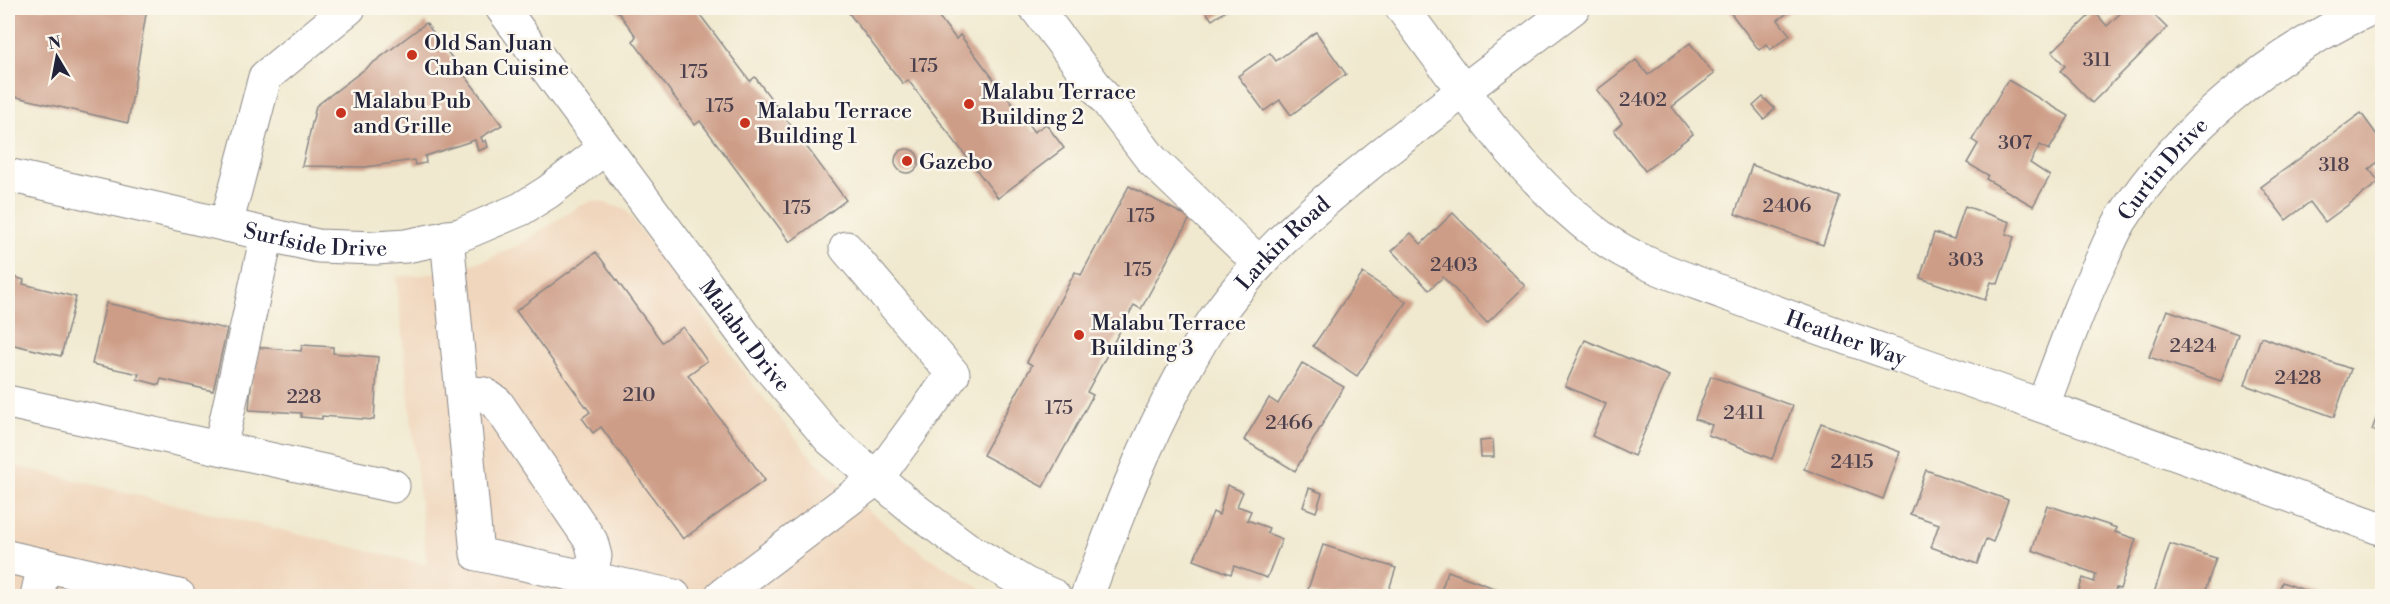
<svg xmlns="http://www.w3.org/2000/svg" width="2390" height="604" font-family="'Libre Bodoni',serif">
<rect width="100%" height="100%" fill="#fbf7ec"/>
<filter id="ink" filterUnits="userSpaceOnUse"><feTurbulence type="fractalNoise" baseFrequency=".0167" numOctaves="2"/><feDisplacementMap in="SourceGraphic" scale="12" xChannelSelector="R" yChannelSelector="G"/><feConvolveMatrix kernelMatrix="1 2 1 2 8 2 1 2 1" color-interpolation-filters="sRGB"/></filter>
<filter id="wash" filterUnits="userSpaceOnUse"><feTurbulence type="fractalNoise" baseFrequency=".008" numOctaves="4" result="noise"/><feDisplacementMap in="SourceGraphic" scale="24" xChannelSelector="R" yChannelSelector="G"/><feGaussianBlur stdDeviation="1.35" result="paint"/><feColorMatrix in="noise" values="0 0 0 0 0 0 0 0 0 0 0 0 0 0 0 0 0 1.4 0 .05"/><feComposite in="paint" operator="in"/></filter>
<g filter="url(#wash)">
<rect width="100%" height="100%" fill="#f0e9cf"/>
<!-- built -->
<polygon fill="#f0d6bc" points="594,200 625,209 758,391 812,458 867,509 925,555 994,596 8,596 8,464 427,565 396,277 424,275 483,261 517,246 576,208"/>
<g id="blocks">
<!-- building -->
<g fill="#cd9d87">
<polygon points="8,8 147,8 128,123 8,95"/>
<polygon points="615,8 695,8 750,81 755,77 846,200 790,242 700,121 695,125 633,41 636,36"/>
<polygon points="845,8 932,8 956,39 960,35 1034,132 1046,124 1064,148 998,198 908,80 903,84"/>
<polygon points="1203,8 1230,8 1212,20"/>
<polygon points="1727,8 1794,8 1778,20 1790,35 1770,50 1766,44 1759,50"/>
<polygon points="2126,8 2147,8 2167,28 2092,103 2060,71 2065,66 2052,52 2094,11 2107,26"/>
<polygon points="426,23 502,125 481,137 483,142 486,140 488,147 478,151 475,140 425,156 426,163 415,165 414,160 366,167 302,166 316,106"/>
<polygon points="1316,32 1346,74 1291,115 1280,100 1264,111 1238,76 1270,53 1276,61"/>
<polygon points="1690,43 1714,74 1672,107 1693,134 1645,171 1614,130 1622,123 1597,90 1636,60 1648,75"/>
<polygon points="2008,80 2069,116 2049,150 2040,145 2030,163 2050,176 2033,206 1986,179 1988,175 1967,163 1978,144 1972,140"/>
<polygon points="1763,97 1775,109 1764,119 1753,106"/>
<polygon points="2361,113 2382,142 2382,159 2369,169 2379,182 2325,222 2310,202 2286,220 2261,187"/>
<circle cx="907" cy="161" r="12"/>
<polygon points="1752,165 1840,197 1823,245 1735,214"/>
<polygon points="1129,186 1190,218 1141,309 1134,305 1087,392 1093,395 1043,487 983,455 1032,365 1027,362 1075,272 1081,275"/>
<polygon points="1965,206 2010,222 2006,234 2014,237 1998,284 1991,282 1985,300 1920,278 1934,233 1954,239"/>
<polygon points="1453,213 1525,286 1487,323 1443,277 1429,290 1392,251 1411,233 1421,244"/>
<polygon points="596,252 662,342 683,327 707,361 688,375 765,480 683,539 601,427 593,433 582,418 590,412 516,311"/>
<polygon points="1363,273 1406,302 1357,376 1313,346"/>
<polygon points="8,275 24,280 23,284 76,297 61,356 10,344 8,350"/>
<polygon points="106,303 227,329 213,391 161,379 159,385 137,379 139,374 92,364"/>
<polygon points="2167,310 2238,334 2221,381 2149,357"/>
<polygon points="2261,337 2351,369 2334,417 2245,385"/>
<polygon points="1585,340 1669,376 1634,456 1592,436 1606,404 1565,386"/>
<polygon points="302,345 333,347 333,353 378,357 374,420 322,416 322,419 301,417 301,413 249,410 254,347 301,351"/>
<polygon points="1302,363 1344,387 1295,471 1244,440 1269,398 1278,404"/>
<polygon points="1711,376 1793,406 1772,459 1708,435 1712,425 1695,419"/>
<polygon points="2382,402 2382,434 2372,430"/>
<polygon points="1821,423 1900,452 1883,499 1804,469"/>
<polygon points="1493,440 1494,457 1481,457 1480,441"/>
<polygon points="1926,470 2008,500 1993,542 1986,539 1977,564 1931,547 1939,524 1910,514"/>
<polygon points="1227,485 1243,492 1237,506 1251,511 1247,520 1269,528 1267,533 1282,539 1267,578 1234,566 1231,574 1194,560 1213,512 1219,515"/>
<polygon points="1309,488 1322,493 1316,512 1303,507"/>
<polygon points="2047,505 2117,528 2115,532 2136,539 2120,589 2116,588 2113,596 2077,596 2083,578 2094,582 2096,574 2032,550"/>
<polygon points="2170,544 2216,558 2205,591 2220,596 2153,596"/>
<polygon points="1323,545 1396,568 1387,596 1322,596 1307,592"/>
<polygon points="1448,571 1505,592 1504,595 1508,596 1439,596"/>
<polygon points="2282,582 2320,596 2277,596"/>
</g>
</g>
</g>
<g filter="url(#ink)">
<use href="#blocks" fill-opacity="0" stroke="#898685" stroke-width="1.5"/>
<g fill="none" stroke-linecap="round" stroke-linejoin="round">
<defs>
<g id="minor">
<path id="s1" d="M502 8 762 359 830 439 914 509 966 548 1026 584 1054 596"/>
<polyline points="1036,8 1152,160 1259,263"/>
<path id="s2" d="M1402 8C1460 85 1521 178 1600 236 1636 263 1682 277 1724 293 1783 315 1842 337 1902 357 2063 412 2223 471 2382 529"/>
<path id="s3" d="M8 175 318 246 376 248 406 246 460 235 521 209 548 192 605 148"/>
<polyline points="226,225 265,77 349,8"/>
<polyline points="447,237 477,554 674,596"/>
<polyline points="462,392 484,394 497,403 591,541 595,556 590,578"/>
<polyline points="8,402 393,486"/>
<path id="s4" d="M2043 405C2062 355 2079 305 2103 257 2108 245 2114 232 2121 220 2181 127 2271 54 2372 8"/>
<polyline points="220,448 267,235"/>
<polyline points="8,557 179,596"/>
<polyline points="37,596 44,565"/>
<polyline points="721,596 877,478 953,374 846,248"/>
<path id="s5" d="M1087 596C1115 521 1143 446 1182 375 1194 353 1206 330 1222 309 1265 250 1321 203 1378 157 1442 106 1508 57 1573 8"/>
</g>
</defs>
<!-- minor casing -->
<use href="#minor" stroke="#898685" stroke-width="35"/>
<!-- minor -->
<use href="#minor" stroke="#fff" stroke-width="33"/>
</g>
</g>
<!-- markers -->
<g fill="#c8321e" stroke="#fbf7ec" stroke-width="2">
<circle cx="412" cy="55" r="6"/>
<circle cx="969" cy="104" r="6"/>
<circle cx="341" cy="113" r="6"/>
<circle cx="745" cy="123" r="6"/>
<circle cx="907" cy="161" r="6"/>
<circle cx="1079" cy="335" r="6"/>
</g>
<g text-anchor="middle" stroke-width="5" stroke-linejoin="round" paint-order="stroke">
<!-- number labels -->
<g font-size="20" fill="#4d414e">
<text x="2097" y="66">311</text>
<text x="924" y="72">175</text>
<text x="694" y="78">175</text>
<text x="1643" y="106">2402</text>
<text x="720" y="112">175</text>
<text x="2015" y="149">307</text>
<text x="2334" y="171">318</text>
<text x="1787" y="212">2406</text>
<text x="797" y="214">175</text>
<text x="1141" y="222">175</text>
<text x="1966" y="266">303</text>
<text x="1454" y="271">2403</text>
<text x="1138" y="276">175</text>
<text x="2193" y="352">2424</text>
<text x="2298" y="384">2428</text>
<text x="639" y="401">210</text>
<text x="304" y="403">228</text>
<text x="1059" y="414">175</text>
<text x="1744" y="419">2411</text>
<text x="1289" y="429">2466</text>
<text x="1852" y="468">2415</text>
</g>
<!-- poi labels -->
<g font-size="22" fill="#22223b" stroke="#fbf7ec" text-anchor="start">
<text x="424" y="50">Old San Juan<tspan x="424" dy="25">Cuban Cuisine</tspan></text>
<text x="981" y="99">Malabu Terrace<tspan x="981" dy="25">Building 2</tspan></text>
<text x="353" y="108">Malabu Pub<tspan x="353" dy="25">and Grille</tspan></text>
<text x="757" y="118">Malabu Terrace<tspan x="757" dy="25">Building 1</tspan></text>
<text x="919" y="169">Gazebo</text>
<text x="1091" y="330">Malabu Terrace<tspan x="1091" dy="25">Building 3</tspan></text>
</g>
<!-- street labels -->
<g font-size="22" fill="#22223b" stroke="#fbf7ec">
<text dy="8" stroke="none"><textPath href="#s4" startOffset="267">Curtin Drive</textPath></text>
<text dy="8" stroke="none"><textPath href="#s3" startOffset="315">Surfside Drive</textPath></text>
<text dy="8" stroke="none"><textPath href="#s5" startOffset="408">Larkin Road</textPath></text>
<text dy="8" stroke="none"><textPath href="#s1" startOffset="408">Malabu Drive</textPath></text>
<text dy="8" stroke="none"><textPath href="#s2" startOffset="570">Heather Way</textPath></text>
</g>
</g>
<!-- margin -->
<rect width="2390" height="604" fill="none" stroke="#fbf7ec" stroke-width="30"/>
<!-- north arrow -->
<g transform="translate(57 57) rotate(350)" stroke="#fbf7ec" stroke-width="4.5" paint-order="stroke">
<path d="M0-4.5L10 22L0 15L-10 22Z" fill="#22223b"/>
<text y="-9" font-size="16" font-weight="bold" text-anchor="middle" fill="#22223b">N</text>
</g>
</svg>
